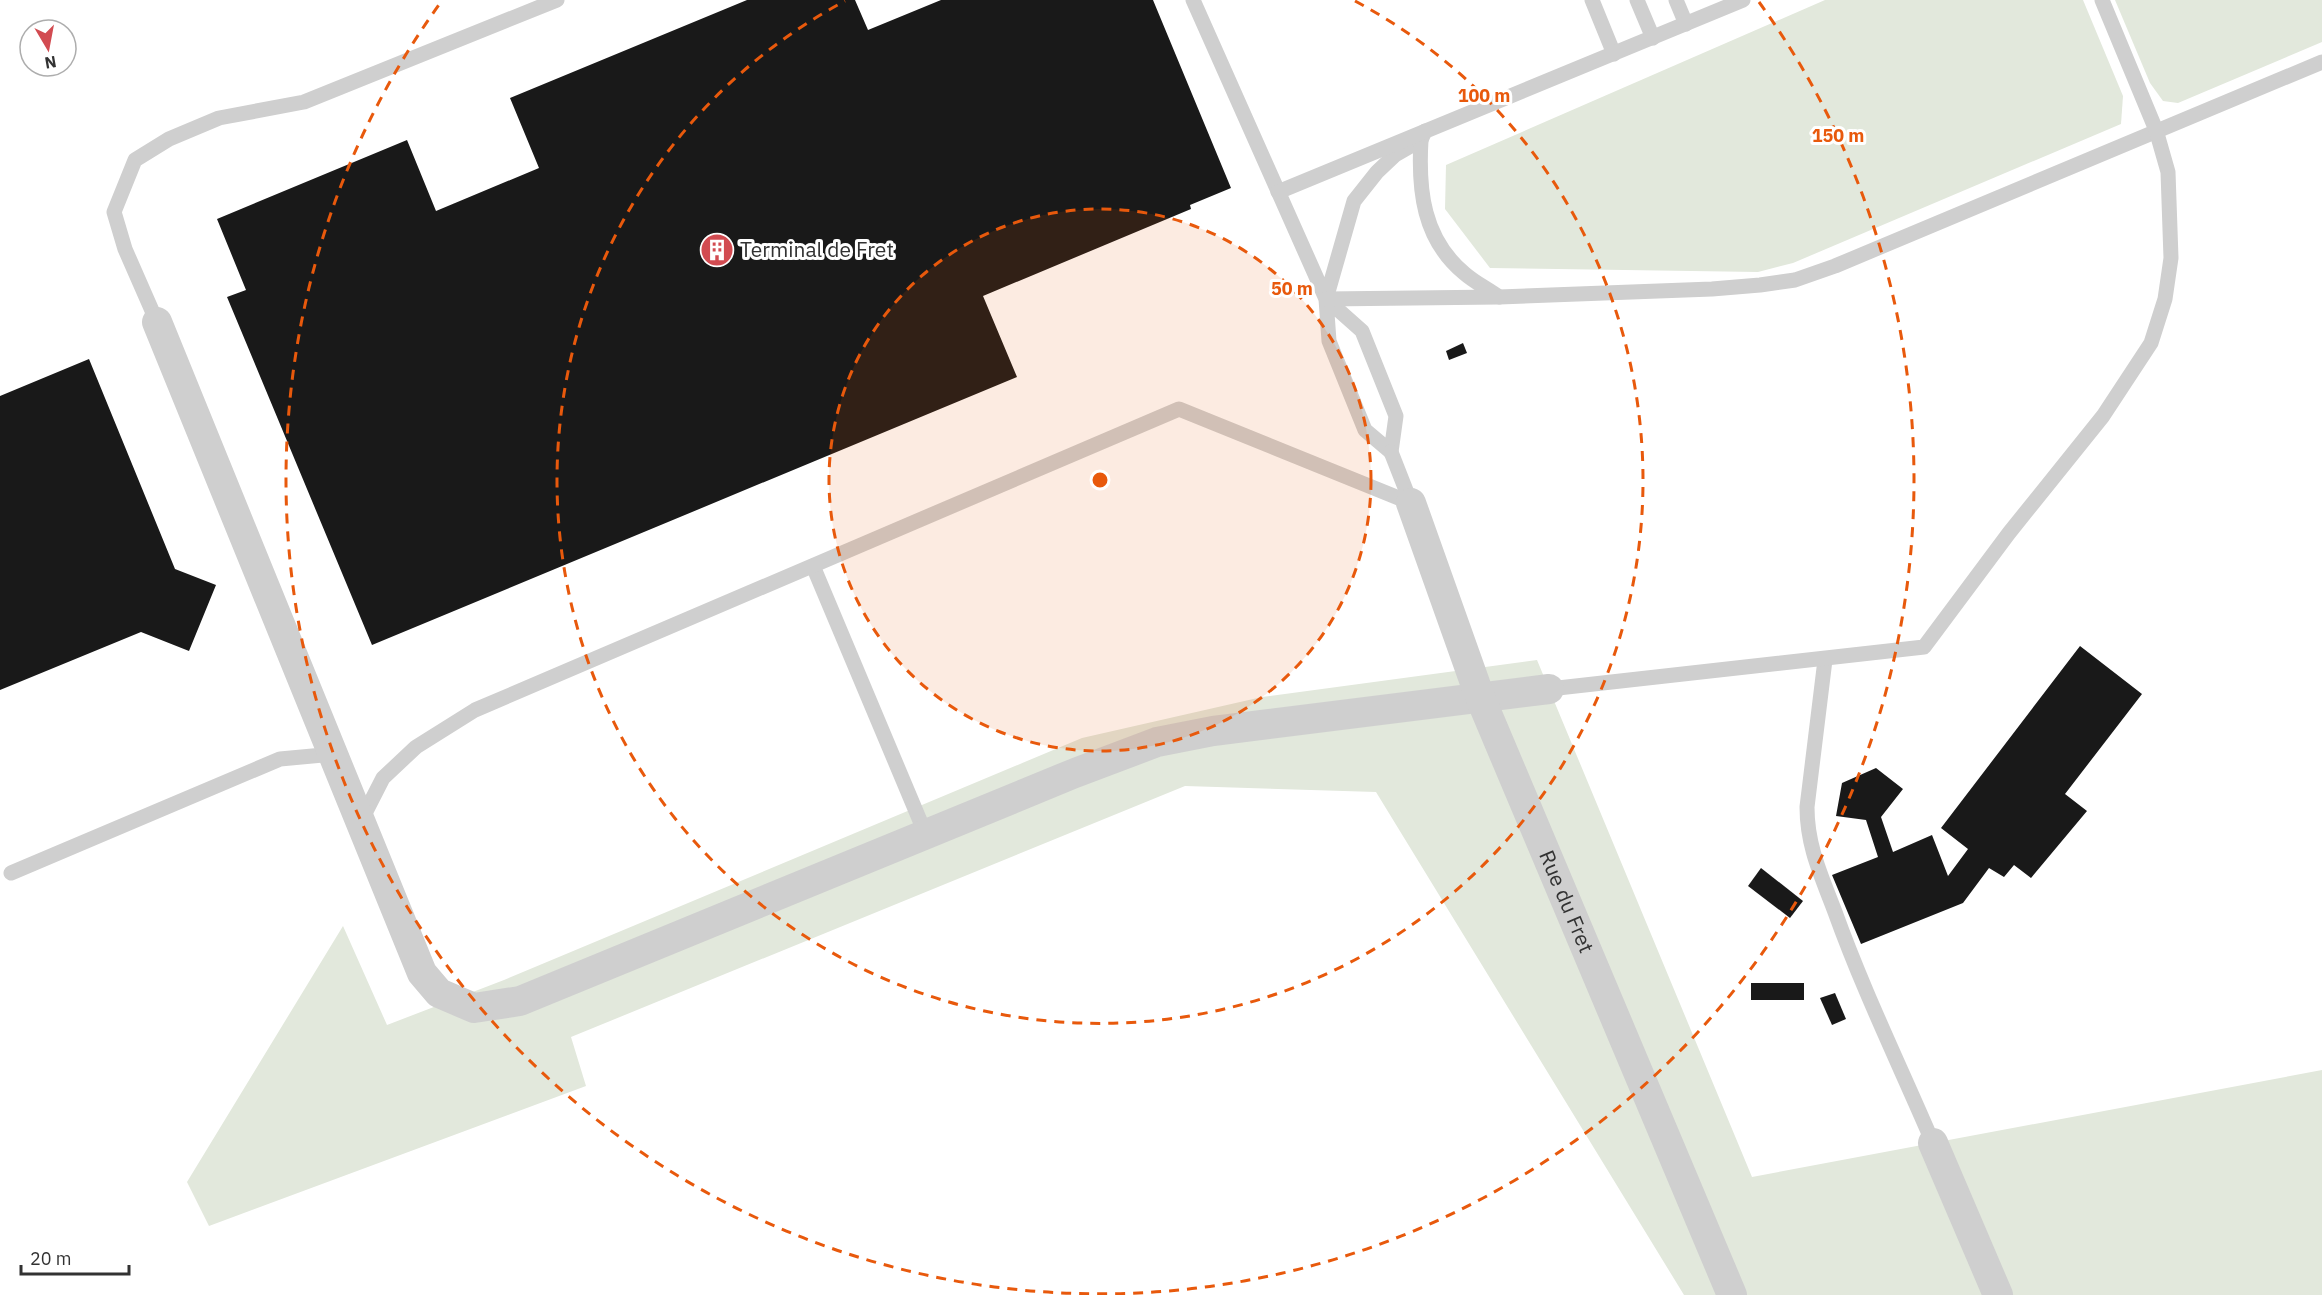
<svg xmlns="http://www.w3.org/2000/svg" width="2322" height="1295" font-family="'IBM Plex Sans',sans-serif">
<rect width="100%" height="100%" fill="#fff"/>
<!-- green -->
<g fill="#e2e8dc">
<polygon points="1825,0 2083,0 2123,96 2121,124 1793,263 1758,272 1490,268 1445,209 1446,165"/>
<polygon points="2115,0 2322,0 2322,42 2178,103 2163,101 2150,83"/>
<polygon points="1537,660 1752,1177 2322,1070 2322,1295 1684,1295 1376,792 1185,786 571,1037 586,1086 209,1226 187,1182 343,926 387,1025 504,980 1082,738 1262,697"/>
</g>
<!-- building -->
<g fill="#191919">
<polygon points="747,0 855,0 868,30 941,0 1153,0 1231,188 1190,205 1191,209 983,296 1017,377 372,645 227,297 246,290 217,219 407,140 436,211 539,168 510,98"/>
<polygon points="1463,343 1467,353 1449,360 1446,351"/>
<polygon points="89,359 175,569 216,585 189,651 141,632 0,690 0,396"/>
<polygon points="2080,646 2142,694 2065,794 2087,811 2031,878 2014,865 2004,877 1989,868 1963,903 1861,944 1832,875 1878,857 1866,820 1836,816 1842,783 1876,768 1903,789 1881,817 1893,852 1932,835 1948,876 1968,849 1941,828"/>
<polygon points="1761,868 1803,901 1790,918 1748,886"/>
<rect x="1751" y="983" width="53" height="17"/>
<polygon points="1835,993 1846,1019 1832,1025 1820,998"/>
</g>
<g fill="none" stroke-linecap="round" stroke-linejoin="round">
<!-- service -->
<g stroke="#cfcfcf" stroke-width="15">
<polyline points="1193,0 1326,299 1362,331 1396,416 1391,452 1365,430 1329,341 1326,299 1354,201 1377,172 1395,155 1421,140 1425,131"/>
<polyline points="1592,0 1614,54"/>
<polyline points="1637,0 1653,38"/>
<polyline points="1676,0 1686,24"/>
<path d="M1421 140C1418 190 1423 239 1464 273 1474 282 1488 289 1499 297"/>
<polyline points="1278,192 1743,0"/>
<polyline points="1326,299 1499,297 1712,289 1760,285 1795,280 1835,266 2322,62"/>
<polyline points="157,322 125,249 114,212 135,160 169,139 219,118 304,102 557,0"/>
<polyline points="1391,452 1411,503"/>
<polyline points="813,566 926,835"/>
<path d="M1825 660 1807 807C1807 846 1821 875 1835 912 1863 990 1900 1066 1933 1143"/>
<polyline points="1549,689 1924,647 2009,533 2103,416 2151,343 2165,299 2171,258 2168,172 2156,130 2102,0"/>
<polyline points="361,821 383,778 416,747 475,710 1179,409 1411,503"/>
<polyline points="11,873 280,759 334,754"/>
</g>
<!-- minor -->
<g stroke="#cfcfcf" stroke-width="30">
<polyline points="157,322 422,973 439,993 474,1008 520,1001 1075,773 1157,742 1213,731 1549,689"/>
<path id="s1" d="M1411 503 1480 697 1732 1295"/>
<polyline points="1933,1143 1998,1295"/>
</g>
</g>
<!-- distance rings -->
<circle cx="1100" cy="480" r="271" fill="#e8590c" fill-opacity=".12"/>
<g fill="none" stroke="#e8590c" stroke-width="3" stroke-dasharray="10 8">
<circle cx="1100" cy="480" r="271"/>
<path d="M1355 1A543 543 0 1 1 845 1"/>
<path d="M1759 2A814 814 0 1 1 441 2"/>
</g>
<!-- icons -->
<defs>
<symbol id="building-disc" viewBox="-11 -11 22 22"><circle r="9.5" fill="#d24b51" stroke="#fff"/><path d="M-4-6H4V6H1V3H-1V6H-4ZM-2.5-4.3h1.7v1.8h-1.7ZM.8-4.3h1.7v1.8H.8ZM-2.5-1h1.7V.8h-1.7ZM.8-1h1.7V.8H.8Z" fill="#fff"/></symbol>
</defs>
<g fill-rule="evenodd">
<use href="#building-disc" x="698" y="231" width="38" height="38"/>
</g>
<g text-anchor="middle" stroke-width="6" stroke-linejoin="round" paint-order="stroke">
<!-- poi labels -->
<g font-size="21" fill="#323232" stroke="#fff" text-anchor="start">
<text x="740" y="257">Terminal de Fret</text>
</g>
<!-- street labels -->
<g font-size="21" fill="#323232" stroke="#fff">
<text dy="7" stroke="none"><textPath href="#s1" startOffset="428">Rue du Fret</textPath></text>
</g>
</g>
<circle cx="1100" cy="480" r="9" fill="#e8590c" stroke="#fff" stroke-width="3"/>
<g font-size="18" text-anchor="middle" font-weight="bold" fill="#e8590c" stroke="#fff" stroke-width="6" stroke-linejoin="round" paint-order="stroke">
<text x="1484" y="102">100 m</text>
<text x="1838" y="142">150 m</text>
<text x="1292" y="295">50 m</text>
</g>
<!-- north arrow -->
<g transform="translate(48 48) rotate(170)"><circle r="28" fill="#ffffff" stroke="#adadad" stroke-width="1.5"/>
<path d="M0-4.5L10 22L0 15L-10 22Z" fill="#d24b51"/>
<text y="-9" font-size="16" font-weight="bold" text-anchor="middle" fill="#323232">N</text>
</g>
<!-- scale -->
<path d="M21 1265v9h108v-9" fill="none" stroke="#323232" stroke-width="3"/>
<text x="30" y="1265" font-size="18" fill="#323232" stroke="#ffffff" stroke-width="4.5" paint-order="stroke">20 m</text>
</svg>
